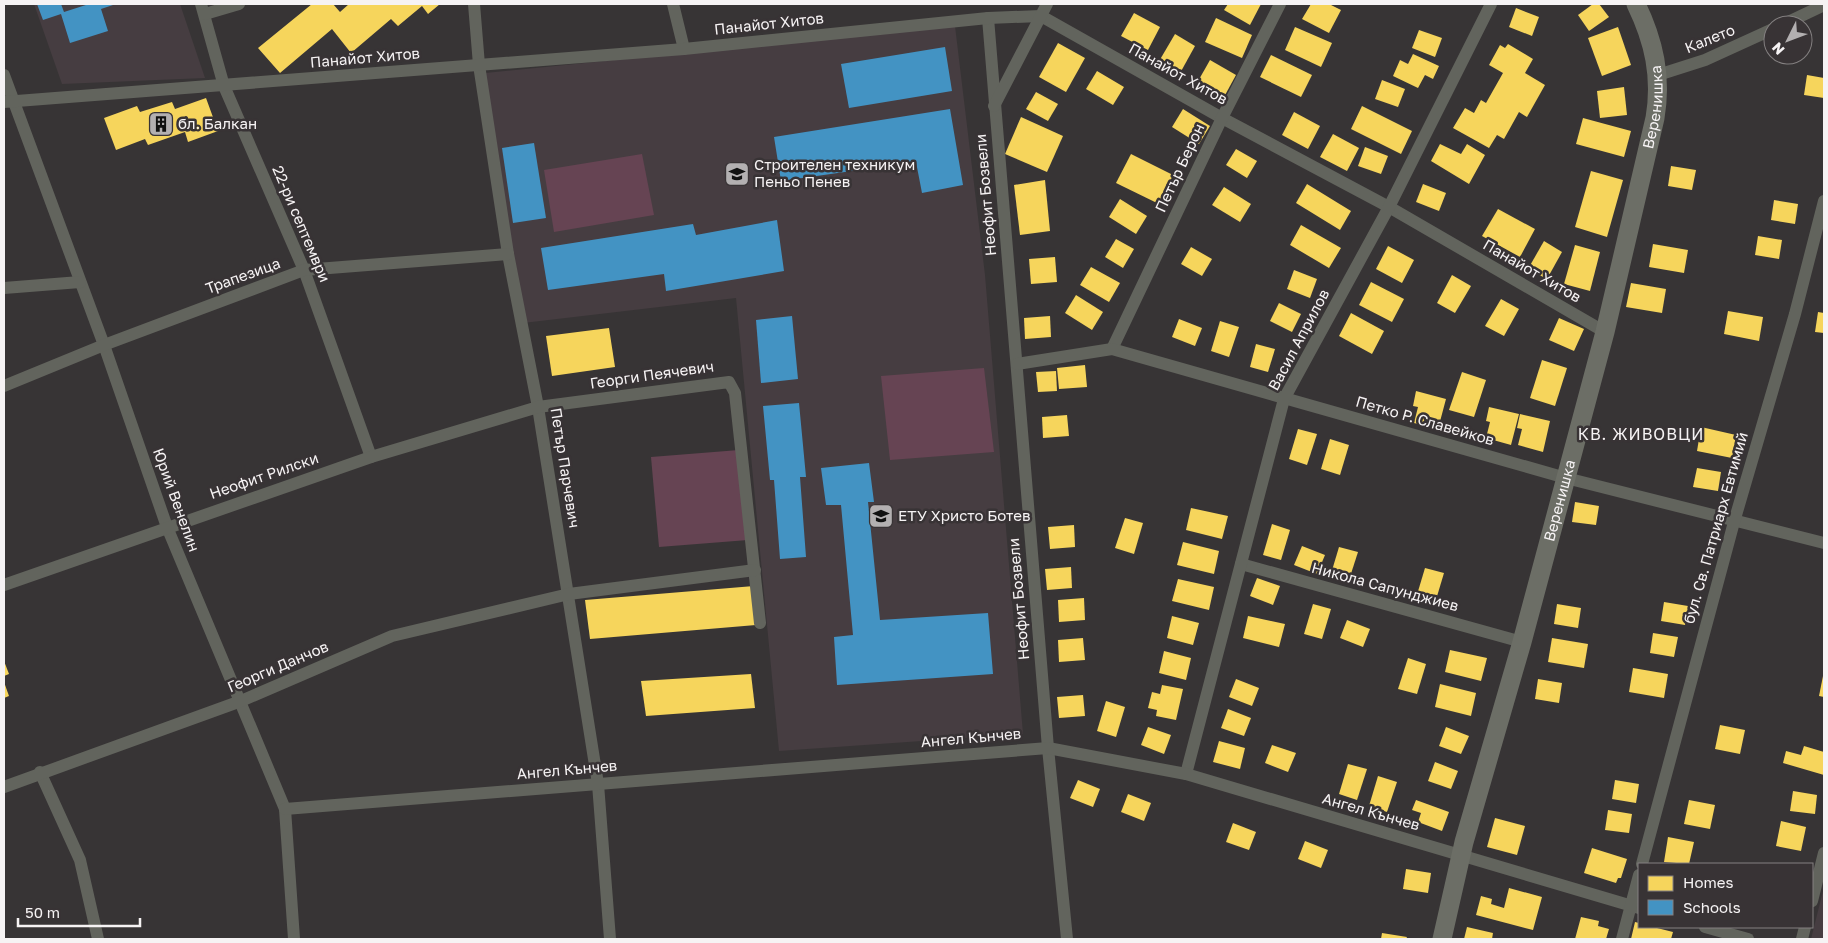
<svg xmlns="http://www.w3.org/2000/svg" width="1828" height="943" font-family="'Golos Text',sans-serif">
<rect width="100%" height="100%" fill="#373435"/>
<!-- built -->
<g fill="#463d41">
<polygon points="34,4 180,4 205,78 62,84"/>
<polygon points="955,26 985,275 1023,734 779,751 736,298 523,323 485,73"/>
<polygon points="1824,887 1824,939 1811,939"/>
</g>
<!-- park -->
<g fill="#664453">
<polygon points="642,154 654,215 554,232 544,170"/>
<polygon points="984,368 994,452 890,460 881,376"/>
<polygon points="739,450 748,540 659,547 651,457"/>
</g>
<!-- homes -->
<g fill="#f6d55c">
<polygon points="312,4 333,4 340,12 349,4 440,4 428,14 422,6 398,26 391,19 351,53 332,29 280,73 258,48"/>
<polygon points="1228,4 1261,4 1250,25 1224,10"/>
<polygon points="1311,4 1329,4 1341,10 1329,33 1302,19"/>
<polygon points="1593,4 1599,4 1609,17 1589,31 1578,15"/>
<polygon points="1516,8 1539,17 1532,36 1509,27"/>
<polygon points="1134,13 1160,27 1148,50 1121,36"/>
<polygon points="1216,18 1252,35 1242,58 1205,42"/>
<polygon points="1295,27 1332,43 1321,67 1285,50"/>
<polygon points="1618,27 1631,65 1602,76 1588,38"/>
<polygon points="1419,30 1442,38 1435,57 1412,48"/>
<polygon points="1175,34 1195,46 1179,75 1158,63"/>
<polygon points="1058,43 1085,58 1066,92 1039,77"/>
<polygon points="1508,44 1533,59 1525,73 1545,85 1527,117 1519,112 1504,139 1497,135 1489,148 1453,128 1465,108 1474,113 1481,100 1486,103 1503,73 1489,65 1500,45 1505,48"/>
<polygon points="1413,54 1439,66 1433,79 1425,75 1418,88 1393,76 1400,60 1408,64"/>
<polygon points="1271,55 1312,75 1301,97 1260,77"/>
<polygon points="1210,60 1236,75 1224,97 1197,83"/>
<polygon points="1097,71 1124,87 1113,105 1086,89"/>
<polygon points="1807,75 1824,78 1824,98 1804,95"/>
<polygon points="1382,80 1405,89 1398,107 1375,99"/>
<polygon points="1624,87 1627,115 1600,118 1597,91"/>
<polygon points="1036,92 1058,104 1048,121 1026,109"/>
<polygon points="206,98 218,131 188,142 185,132 148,145 145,139 116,150 104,118 137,106 140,112 172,102 175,109"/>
<polygon points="1362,106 1412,131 1401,154 1351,129"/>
<polygon points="1183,109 1210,126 1199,144 1172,127"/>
<polygon points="1294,112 1320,126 1308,149 1282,135"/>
<polygon points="1021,117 1063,136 1047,172 1005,154"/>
<polygon points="1583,118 1631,131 1624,157 1576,144"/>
<polygon points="1333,134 1359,148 1347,171 1320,157"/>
<polygon points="1440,144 1461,154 1467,144 1485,155 1469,184 1431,161"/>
<polygon points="1365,147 1388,156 1381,174 1358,166"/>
<polygon points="1236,149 1257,161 1247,178 1226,165"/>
<polygon points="1131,154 1173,175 1159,204 1116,183"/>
<polygon points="1671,166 1696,170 1692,190 1668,186"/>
<polygon points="1591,171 1623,180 1607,237 1575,227"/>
<polygon points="1045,180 1050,231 1020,235 1014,185"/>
<polygon points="1307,184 1351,211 1340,230 1296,203"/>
<polygon points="1423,184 1446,193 1439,211 1416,202"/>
<polygon points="1224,187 1251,204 1240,222 1212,205"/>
<polygon points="1120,199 1147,216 1136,234 1109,217"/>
<polygon points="1774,200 1798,204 1795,224 1771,220"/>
<polygon points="1498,209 1535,229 1520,257 1482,236"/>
<polygon points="1301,225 1341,248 1329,268 1290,245"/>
<polygon points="1758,236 1782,240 1779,259 1755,255"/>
<polygon points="1116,239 1134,249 1123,268 1105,257"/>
<polygon points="1544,241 1562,252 1547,279 1528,269"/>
<polygon points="1653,244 1688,250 1684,273 1649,267"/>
<polygon points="1575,245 1600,252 1590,291 1564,284"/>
<polygon points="1388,246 1414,260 1402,283 1376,269"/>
<polygon points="1191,247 1212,259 1202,276 1181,264"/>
<polygon points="1055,257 1057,282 1031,284 1029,259"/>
<polygon points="1091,267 1120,283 1109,302 1080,285"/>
<polygon points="1294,270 1317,279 1310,298 1287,289"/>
<polygon points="1452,275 1471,286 1455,313 1437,303"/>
<polygon points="1371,282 1404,299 1392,322 1359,305"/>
<polygon points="1631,283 1666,289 1662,313 1626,307"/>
<polygon points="1076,295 1103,312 1092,330 1065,313"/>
<polygon points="1501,299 1519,309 1504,336 1485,326"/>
<polygon points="1279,303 1301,314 1292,332 1270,321"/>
<polygon points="1728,311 1763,317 1759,341 1724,334"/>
<polygon points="1818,312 1824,313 1824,333 1815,332"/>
<polygon points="1351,313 1384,331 1372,354 1339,336"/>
<polygon points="1050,316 1051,337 1025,339 1024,318"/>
<polygon points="1559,318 1584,329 1574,351 1549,340"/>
<polygon points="1179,319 1202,328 1195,346 1172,337"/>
<polygon points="1220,321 1239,327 1229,357 1211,351"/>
<polygon points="609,328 615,367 552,376 546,336"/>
<polygon points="1256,344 1275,349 1268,372 1250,367"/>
<polygon points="1542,360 1567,368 1555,406 1530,398"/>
<polygon points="1085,365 1087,387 1059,389 1057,368"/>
<polygon points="1056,371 1057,391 1038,392 1036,372"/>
<polygon points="1462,372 1486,380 1474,417 1449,410"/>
<polygon points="1416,391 1446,399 1438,429 1414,423 1418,407 1413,406"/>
<polygon points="1489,407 1519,414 1511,445 1486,438 1490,422 1486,421"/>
<polygon points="1520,414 1550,421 1543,452 1518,445 1522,429 1517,428"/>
<polygon points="1067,415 1069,436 1043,438 1042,417"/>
<polygon points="1701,427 1736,435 1732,458 1697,451"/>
<polygon points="1298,429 1317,434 1307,465 1289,459"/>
<polygon points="1330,439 1349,445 1340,475 1321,469"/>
<polygon points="1697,468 1721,472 1718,491 1693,487"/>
<polygon points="1575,502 1599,506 1596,525 1572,522"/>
<polygon points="1191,508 1228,516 1222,539 1186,530"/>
<polygon points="1125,518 1143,523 1134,554 1115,548"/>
<polygon points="1272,524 1290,530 1281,560 1263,555"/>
<polygon points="1074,525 1075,547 1050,549 1048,527"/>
<polygon points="1183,542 1219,551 1214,574 1177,565"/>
<polygon points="1302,546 1325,555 1317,574 1294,565"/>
<polygon points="1339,547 1358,552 1348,583 1330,577"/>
<polygon points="1071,567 1072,588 1047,590 1045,569"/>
<polygon points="1425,568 1444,573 1435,603 1416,598"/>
<polygon points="1257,578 1280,586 1273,605 1250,596"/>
<polygon points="1178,579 1214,587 1209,610 1172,601"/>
<polygon points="754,586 756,625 590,639 585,600"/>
<polygon points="1084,598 1085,620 1059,622 1058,600"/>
<polygon points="1664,602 1688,606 1685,625 1661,621"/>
<polygon points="1313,604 1331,609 1322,639 1304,634"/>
<polygon points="1557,604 1581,608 1578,628 1554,624"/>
<polygon points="1172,616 1199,623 1193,645 1167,638"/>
<polygon points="1248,616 1285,624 1279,647 1243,638"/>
<polygon points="1347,620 1370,629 1363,647 1340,638"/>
<polygon points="1653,633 1678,637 1674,657 1650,653"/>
<polygon points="1083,638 1085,660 1059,662 1058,640"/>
<polygon points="1552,638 1588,644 1584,668 1548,662"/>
<polygon points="1450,650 1487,658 1481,681 1445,672"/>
<polygon points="1164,651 1191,658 1186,680 1159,673"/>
<polygon points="1408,658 1426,664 1417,694 1398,689"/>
<polygon points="4,661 9,674 4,676"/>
<polygon points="1633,668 1668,674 1664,698 1629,692"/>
<polygon points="751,674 755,708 646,716 641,681"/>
<polygon points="1823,676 1824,677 1824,697 1819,696"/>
<polygon points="1236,679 1259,688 1252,706 1229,697"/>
<polygon points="1538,679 1562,683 1559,703 1535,699"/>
<polygon points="4,682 9,696 4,698"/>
<polygon points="1440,684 1476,693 1471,716 1435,707"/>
<polygon points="1162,685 1183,689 1176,720 1156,716 1157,710 1148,708 1152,692 1160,694"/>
<polygon points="1083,695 1085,716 1059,718 1057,697"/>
<polygon points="1106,701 1125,707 1116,737 1097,731"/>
<polygon points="1228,709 1251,718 1244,736 1221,728"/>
<polygon points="1720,725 1745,730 1740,754 1715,749"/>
<polygon points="1148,727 1171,735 1164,754 1141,745"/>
<polygon points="1446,727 1469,736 1461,754 1439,746"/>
<polygon points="1219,741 1245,748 1240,769 1213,762"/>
<polygon points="1272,745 1296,753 1288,772 1265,763"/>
<polygon points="1804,746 1824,752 1824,775 1783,763 1786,751 1801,755"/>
<polygon points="1435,762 1458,771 1451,789 1428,781"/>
<polygon points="1348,764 1367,769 1357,800 1339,794"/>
<polygon points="1378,776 1397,782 1387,812 1369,806"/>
<polygon points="1078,780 1100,789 1093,807 1070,798"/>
<polygon points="1615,780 1639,784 1636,803 1612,799"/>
<polygon points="1793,791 1817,795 1815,814 1790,811"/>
<polygon points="1128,794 1151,803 1144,821 1121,812"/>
<polygon points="1416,800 1449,812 1442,831 1418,822 1421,813 1412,810"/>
<polygon points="1689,800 1715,805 1710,829 1684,824"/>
<polygon points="1608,810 1632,814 1629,833 1605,830"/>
<polygon points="1495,818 1525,826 1517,855 1487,847"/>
<polygon points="1781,821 1806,827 1801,851 1776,846"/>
<polygon points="1233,823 1256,832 1249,850 1226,842"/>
<polygon points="1668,837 1694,842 1689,864 1664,862"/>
<polygon points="1305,841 1328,850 1321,868 1298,859"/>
<polygon points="1592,848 1627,859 1621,878 1618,878 1616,883 1584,873"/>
<polygon points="1406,869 1431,873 1428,893 1403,889"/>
<polygon points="1509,888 1542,897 1533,930 1476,915 1481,896 1492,899 1491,904 1504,908"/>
<polygon points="1581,917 1599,921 1598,926 1609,929 1606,939 1575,939"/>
<polygon points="1635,922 1639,923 1639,927 1653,927 1673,932 1671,939 1631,939"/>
<polygon points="1467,927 1493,933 1492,939 1464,939"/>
<polygon points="1382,933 1407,937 1406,939 1381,939"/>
</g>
<!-- schools -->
<g fill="#4393c3">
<polygon points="37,4 61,4 64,12 89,4 116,4 101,9 108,31 70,43 61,14 43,20"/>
<polygon points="945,47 952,91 849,108 841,64"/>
<polygon points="950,109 963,185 922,193 916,162 781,181 774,137"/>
<polygon points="534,143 546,218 513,223 502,148"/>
<polygon points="777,220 784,271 666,291 664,274 548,290 541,248 693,224 696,235"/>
<polygon points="792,316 798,379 761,383 756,320"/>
<polygon points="799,403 806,477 800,477 806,557 780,559 774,480 770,480 763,406"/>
<polygon points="869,463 874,502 868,502 880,620 988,613 993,674 837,685 834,637 853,635 841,505 826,505 821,468"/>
</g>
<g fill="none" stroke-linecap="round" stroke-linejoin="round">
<!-- street -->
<g stroke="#62645d" stroke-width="12">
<polyline points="201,4 224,86 304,270 371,457"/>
<polyline points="474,4 479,65 508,254 538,407 598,784 610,939"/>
<polyline points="673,4 684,49"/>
<polyline points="205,14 239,4"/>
<polyline points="988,18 1048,748 1067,939"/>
<polyline points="1782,25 1824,5"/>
<polyline points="4,75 104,345 167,527 285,809 294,939"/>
<polyline points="1658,75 1705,60 1773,29"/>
<polyline points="4,102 684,49 988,18 1041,16 1222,118 1389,207 1605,332"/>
<polyline points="994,106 1047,4"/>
<polyline points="4,288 80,282"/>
<polyline points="1112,349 1222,118 1280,4"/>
<polyline points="1017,364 1112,349 1566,478 1824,543"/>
<polyline points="4,386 104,345 304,270 508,254"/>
<polyline points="1241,564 1522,642"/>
<polyline points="4,585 371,457 538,407 729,382 735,393 760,623"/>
<polyline points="40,772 80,860 98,939"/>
<polyline points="1186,774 1284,399 1389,207 1491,4"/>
<polyline points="4,787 241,701 392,636 569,594 755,570"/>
<polyline points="285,809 1048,748 1186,774 1639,908"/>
<polyline points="1642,864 1734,522 1795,314 1824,201"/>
<polyline points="1812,901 1824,853"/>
<polyline points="1705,927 1748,939"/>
<polyline points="1622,939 1639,875"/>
<polyline points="1802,939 1805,927"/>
</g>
<!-- secondary -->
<path stroke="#6c6e66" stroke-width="19" id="s1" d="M1442 939 1464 842 1522 642 1605 332 1655 118C1662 77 1654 41 1636 4"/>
</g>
<!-- icons -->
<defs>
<symbol id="building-square" viewBox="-11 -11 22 22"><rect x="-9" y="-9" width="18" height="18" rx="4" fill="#b3b0b1" stroke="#383335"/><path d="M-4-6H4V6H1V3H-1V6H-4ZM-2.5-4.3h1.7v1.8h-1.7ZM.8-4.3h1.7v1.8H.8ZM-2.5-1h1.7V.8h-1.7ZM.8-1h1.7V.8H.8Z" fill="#111"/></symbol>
<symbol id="school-square" viewBox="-11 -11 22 22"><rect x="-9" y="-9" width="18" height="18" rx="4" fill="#b3b0b1" stroke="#383335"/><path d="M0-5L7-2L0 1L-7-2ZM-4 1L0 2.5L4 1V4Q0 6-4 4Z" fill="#111"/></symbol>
</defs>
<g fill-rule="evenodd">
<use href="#building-square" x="147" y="110" width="28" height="28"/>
<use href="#school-square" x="723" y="160" width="28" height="28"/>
<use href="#school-square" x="867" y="502" width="28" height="28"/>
</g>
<g text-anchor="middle" stroke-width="5" stroke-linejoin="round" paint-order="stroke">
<!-- street labels -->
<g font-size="15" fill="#f6f3f4" stroke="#383335">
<text transform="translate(769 24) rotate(-6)" y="5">Панайот Хитов</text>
<text transform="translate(1710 39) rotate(-22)" y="5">Калето</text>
<text transform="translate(365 58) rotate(-5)" y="5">Панайот Хитов</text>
<text transform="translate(1178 74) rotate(29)" y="5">Панайот Хитов</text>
<text dy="5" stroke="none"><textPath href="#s1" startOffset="859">Веренишка</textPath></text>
<text transform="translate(1180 168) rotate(-65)" y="5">Петър Берон</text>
<text transform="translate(986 195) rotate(-95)" y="5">Неофит Бозвели</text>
<text transform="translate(301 224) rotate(67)" y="5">22-ри септември</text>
<text transform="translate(1532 271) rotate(30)" y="5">Панайот Хитов</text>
<text transform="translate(243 276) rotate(-20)" y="5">Трапезица</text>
<text transform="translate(1299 340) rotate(-62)" y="5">Васил Априлов</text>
<text transform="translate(652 375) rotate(-8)" y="5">Георги Пеячевич</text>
<text transform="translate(1425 421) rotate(16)" y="5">Петко Р. Славейков</text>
<text transform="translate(565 468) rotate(81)" y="5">Петър Парчевич</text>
<text transform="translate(264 476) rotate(-19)" y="5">Неофит Рилски</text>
<text transform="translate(176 500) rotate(70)" y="5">Юрий Венелин</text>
<text dy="5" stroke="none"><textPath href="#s1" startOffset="454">Веренишка</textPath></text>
<text transform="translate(1716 528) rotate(-74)" y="5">бул. Св. Патриарх Евтимий</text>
<text transform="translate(1385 587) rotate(15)" y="5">Никола Сапунджиев</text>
<text transform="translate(1019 599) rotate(-95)" y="5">Неофит Бозвели</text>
<text transform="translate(278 667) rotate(-23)" y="5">Георги Данчов</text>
<text transform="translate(971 738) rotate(-5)" y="5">Ангел Кънчев</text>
<text transform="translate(567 770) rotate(-5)" y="5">Ангел Кънчев</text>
<text transform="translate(1371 812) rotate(16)" y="5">Ангел Кънчев</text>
</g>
<!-- poi labels -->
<g font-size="15" fill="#f6f3f4" stroke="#383335" text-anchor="start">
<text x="178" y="129">бл. Балкан</text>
<text x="754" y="170">Строителен техникум<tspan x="754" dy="17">Пеньо Пенев</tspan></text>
<text x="898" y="521">ЕТУ Христо Ботев</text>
</g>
<!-- neighbourhood labels -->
<g font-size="16" letter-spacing="1" fill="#f6f3f4" stroke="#383335">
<text x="1641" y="440">КВ. ЖИВОВЦИ</text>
</g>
</g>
<!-- border -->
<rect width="1828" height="943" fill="none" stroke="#f6f3f4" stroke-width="10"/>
<!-- legend -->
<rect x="1638" y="863" width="175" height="65" fill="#383335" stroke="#848081"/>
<rect x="1648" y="876" width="25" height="15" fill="#f6d55c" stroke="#848081"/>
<text x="1683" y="888" font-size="15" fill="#f6f3f4">Homes</text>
<rect x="1648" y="900" width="25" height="15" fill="#4393c3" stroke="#848081"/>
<text x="1683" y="913" font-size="15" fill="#f6f3f4">Schools</text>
<!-- north arrow -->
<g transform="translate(1788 40) rotate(228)"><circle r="24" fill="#383335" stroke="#848081"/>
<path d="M0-4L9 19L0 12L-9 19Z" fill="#b3b0b1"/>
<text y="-8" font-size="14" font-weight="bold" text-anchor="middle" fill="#f6f3f4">N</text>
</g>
<!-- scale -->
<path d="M18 918v8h122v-8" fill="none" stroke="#f6f3f4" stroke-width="2.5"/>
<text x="25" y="918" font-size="15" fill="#f6f3f4" stroke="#383335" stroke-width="4" paint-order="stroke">50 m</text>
</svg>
